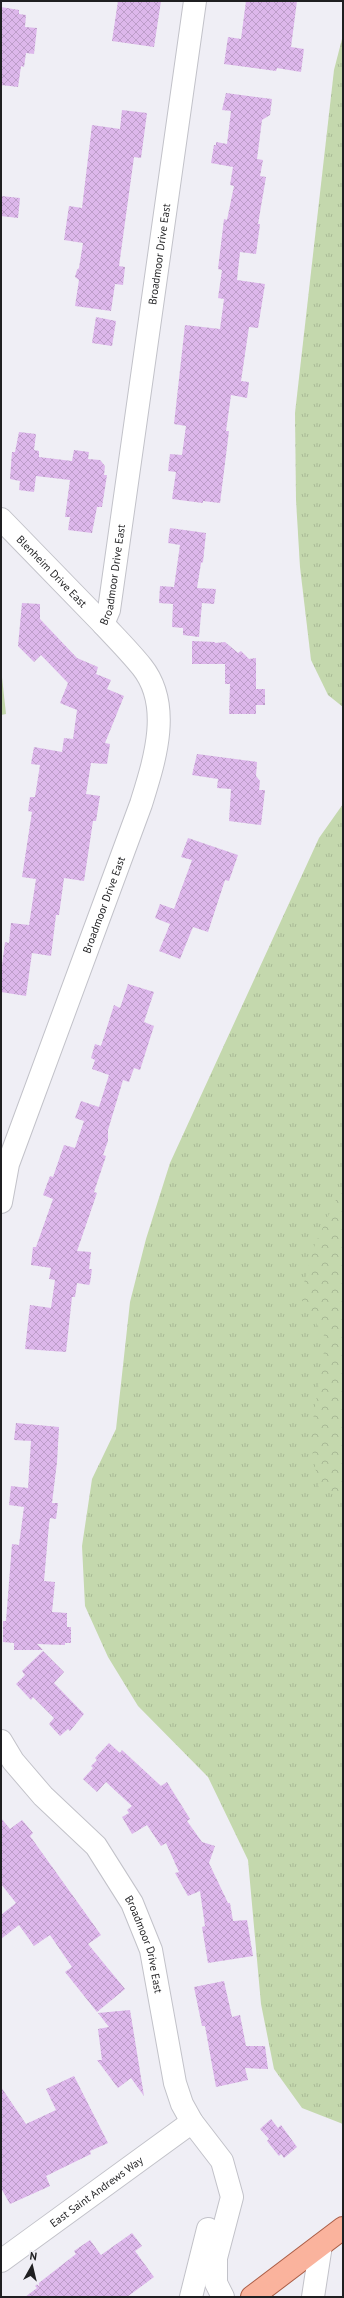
<svg xmlns="http://www.w3.org/2000/svg" width="344" height="2298" font-family="'PT Sans',sans-serif">
<defs>
<pattern id="grass-tufts" width="24" height="20" patternUnits="userSpaceOnUse"><rect width="24" height="20" fill="#c4d8ad"/><path d="M3 7l-1-3M5 7V3M7 7l1-3M15 17l-1-3M17 17v-4M19 17l1-3" fill="none" stroke="#a8b995"/></pattern>
<pattern id="forest-crowns" width="20" height="18" patternUnits="userSpaceOnUse"><rect width="20" height="18" fill="#c4d8ad"/><path d="M2 6a3 3 0 1 1 6 0M12 15a3 3 0 1 1 6 0" fill="none" stroke="#a8b995"/></pattern>
<pattern id="building-cross-hatch" width="8" height="8" patternUnits="userSpaceOnUse"><rect width="8" height="8" fill="#ddb7eb"/><path d="M0 0l8 8M0 8l8-8" fill="none" stroke="#bd9dc9"/></pattern>
</defs>
<rect width="100%" height="100%" fill="#efeef5"/>
<!-- grass -->
<g fill="url(#grass-tufts)">
<polygon points="343,35 343,707 328,695 311,660 300,567 296,500 295,413 334,70"/>
<polygon points="343,804 343,2124 302,2108 274,2069 261,2004 248,1860 208,1777 138,1706 108,1657 85,1606 82,1546 92,1479 116,1429 130,1302 146,1239 170,1163 319,838"/>
</g>
<!-- forest -->
<polygon fill="url(#forest-crowns)" points="343,1185 343,1491 320,1493 310,1439 326,1339 300,1297 315,1244"/>
<!-- green -->
<polygon fill="#c4d8ad" points="1,668 6,714 1,715"/>
<!-- building -->
<g fill="url(#building-cross-hatch)">
<polygon points="118,1 161,1 154,47 112,41"/>
<polygon points="246,1 297,1 291,47 304,49 301,72 277,68 276,71 224,64 228,37 241,39"/>
<polygon points="1,7 19,10 19,14 26,15 25,27 37,28 34,54 26,53 24,67 21,66 18,87 1,85"/>
<polygon points="226,93 272,99 270,115 262,120 257,159 263,160 260,176 266,177 258,224 260,224 256,254 240,252 237,280 265,284 258,328 249,327 241,381 249,382 247,398 231,395 226,431 229,431 220,503 203,501 203,503 172,499 176,472 168,471 170,454 182,455 186,426 174,424 185,325 220,329 224,299 218,298 222,270 218,269 224,219 227,220 234,186 230,185 233,167 211,163 214,145 216,145 216,142 227,144 231,111 222,110"/>
<polygon points="122,110 147,113 141,158 134,157 119,266 125,267 123,285 115,284 111,311 75,306 79,280 75,277 77,270 79,268 83,243 64,240 69,206 82,208 92,125 120,129"/>
<polygon points="1,196 20,198 18,218 1,216"/>
<polygon points="96,317 116,321 112,346 92,343"/>
<polygon points="19,432 36,434 34,450 39,451 39,457 72,461 74,450 89,452 88,459 100,460 105,466 104,475 107,475 102,507 97,507 92,533 68,530 70,517 65,517 70,480 36,476 34,492 19,490 20,481 10,479 12,452 15,452"/>
<polygon points="170,528 206,533 203,562 201,563 197,588 216,589 214,604 202,603 199,637 183,635 183,628 172,627 173,604 159,603 160,586 174,587 180,545 168,543"/>
<polygon points="22,603 40,604 40,619 77,658 98,667 96,674 111,680 107,689 124,696 105,743 110,744 107,764 91,763 86,794 100,796 96,821 93,821 84,881 64,878 59,915 56,915 51,956 32,953 26,996 1,992 1,973 5,942 9,943 11,923 29,925 36,879 22,877 32,812 28,811 30,797 35,797 40,765 31,764 34,747 62,752 64,738 73,739 77,710 60,703 68,683 41,655 34,662 18,646"/>
<polygon points="192,641 215,642 215,643 225,642 238,653 241,651 249,659 256,658 256,689 265,689 265,705 256,705 256,714 229,714 230,684 225,684 225,664 192,664"/>
<polygon points="197,754 257,762 256,776 260,781 259,790 265,790 261,825 229,821 231,789 217,788 218,779 192,775"/>
<polygon points="188,838 238,855 229,881 225,880 208,932 193,927 180,959 159,951 170,924 155,918 160,904 174,909 192,860 181,857"/>
<polygon points="128,984 154,992 144,1022 154,1026 140,1070 134,1068 129,1082 123,1080 108,1130 108,1141 103,1155 106,1156 94,1192 97,1193 77,1251 91,1252 89,1269 92,1269 90,1283 89,1285 77,1283 75,1297 72,1297 66,1352 25,1349 30,1305 51,1308 55,1280 49,1279 51,1268 31,1265 33,1247 36,1247 53,1199 43,1195 50,1176 53,1177 64,1145 75,1148 84,1121 75,1118 81,1101 99,1107 109,1075 92,1069 95,1060 91,1058 95,1044 101,1046 114,1005 120,1008"/>
<polygon points="16,1423 59,1427 57,1462 52,1503 58,1503 56,1519 50,1518 49,1524 44,1581 55,1582 52,1612 67,1613 67,1627 71,1627 71,1643 65,1643 65,1645 37,1644 43,1650 14,1650 14,1643 3,1642 3,1621 6,1621 12,1544 19,1545 24,1507 9,1505 11,1486 28,1488 31,1441 14,1440"/>
<polygon points="43,1651 64,1672 54,1683 84,1714 70,1731 68,1729 60,1736 49,1724 54,1718 33,1697 31,1700 16,1684 25,1675 22,1671"/>
<polygon points="109,1743 120,1753 122,1750 161,1786 167,1782 190,1819 187,1821 202,1842 215,1846 209,1863 228,1903 230,1903 233,1921 247,1920 253,1956 208,1963 202,1927 205,1926 200,1891 188,1896 175,1873 179,1872 166,1843 161,1846 147,1825 132,1834 122,1817 129,1813 127,1810 132,1806 106,1782 97,1792 83,1779 93,1768 91,1766 97,1760 95,1758"/>
<polygon points="1,1818 10,1829 22,1820 33,1833 30,1836 101,1935 88,1944 125,1989 97,2012 65,1972 72,1967 50,1935 34,1946 19,1925 1,1939 1,1915 16,1903 1,1884"/>
<polygon points="224,1981 232,2017 240,2015 246,2046 265,2046 268,2069 245,2068 248,2080 216,2087 205,2026 202,2026 194,1987"/>
<polygon points="130,2010 144,2096 131,2078 118,2088 97,2060 102,2060 98,2029 109,2027 98,2013"/>
<polygon points="74,2076 108,2143 90,2151 91,2154 46,2176 50,2186 10,2204 1,2188 1,2087 26,2124 56,2110 46,2089"/>
<polygon points="271,2119 278,2128 281,2125 297,2147 284,2158 281,2154 279,2156 267,2141 269,2139 260,2129"/>
<polygon points="132,2233 142,2246 135,2251 154,2277 127,2297 25,2297 37,2288 35,2286 76,2254 74,2251 90,2240 101,2255"/>
</g>
<g fill="none" stroke-linecap="round" stroke-linejoin="round">
<defs>
<g id="minor">
<path id="s1" d="M1 519 103 624"/>
<path id="s2" d="M1 1202 8 1164 141 804C154 762 173 706 142 667 130 652 116 638 103 624L109 610 195 1"/>
<path id="s3" d="M1 1741 13 1761 43 1796 96 1846 132 1903 151 1950 175 2083 182 2104 192 2122 222 2161 232 2197 216 2258V2283L223 2297"/>
<path id="s4" d="M1 2261 192 2122"/>
<polyline points="191,2297 208,2229"/>
<polyline points="313,2297 321,2245"/>
</g>
<polyline id="major" points="252,2297 343,2228"/>
</defs>
<!-- minor casing -->
<use href="#minor" stroke="#c2c2c9" stroke-width="24"/>
<!-- major casing -->
<use href="#major" stroke="#ab5e47" stroke-width="24"/>
<!-- minor -->
<use href="#minor" stroke="#fff" stroke-width="22"/>
<!-- major -->
<use href="#major" stroke="#fab39d" stroke-width="22"/>
</g>
<g text-anchor="middle" stroke-width="3.5" stroke-linejoin="round" paint-order="stroke">
<!-- street labels -->
<g font-size="11" fill="#1f1f21" stroke="#efeef5">
<text dy="4" stroke="none"><textPath href="#s2" startOffset="998">Broadmoor Drive East</textPath></text>
<text dy="4" stroke="none"><textPath href="#s1" startOffset="73">Blenheim Drive East</textPath></text>
<text dy="4" stroke="none"><textPath href="#s2" startOffset="674">Broadmoor Drive East</textPath></text>
<text dy="4" stroke="none"><textPath href="#s2" startOffset="315">Broadmoor Drive East</textPath></text>
<text dy="4" stroke="none"><textPath href="#s3" startOffset="253">Broadmoor Drive East</textPath></text>
<text dy="4" stroke="none"><textPath href="#s4" startOffset="118">East Saint Andrews Way</textPath></text>
</g>
</g>
<!-- border -->
<rect width="344" height="2298" fill="none" stroke="#1f1f21" stroke-width="4"/>
<!-- north arrow -->
<g transform="translate(32 2266) rotate(8)" stroke="#efeef5" stroke-width="3" paint-order="stroke">
<path d="M0-3L7 15L0 10L-7 15Z" fill="#1f1f21"/>
<text y="-6" font-size="11" font-weight="bold" text-anchor="middle" fill="#1f1f21">N</text>
</g>
</svg>
